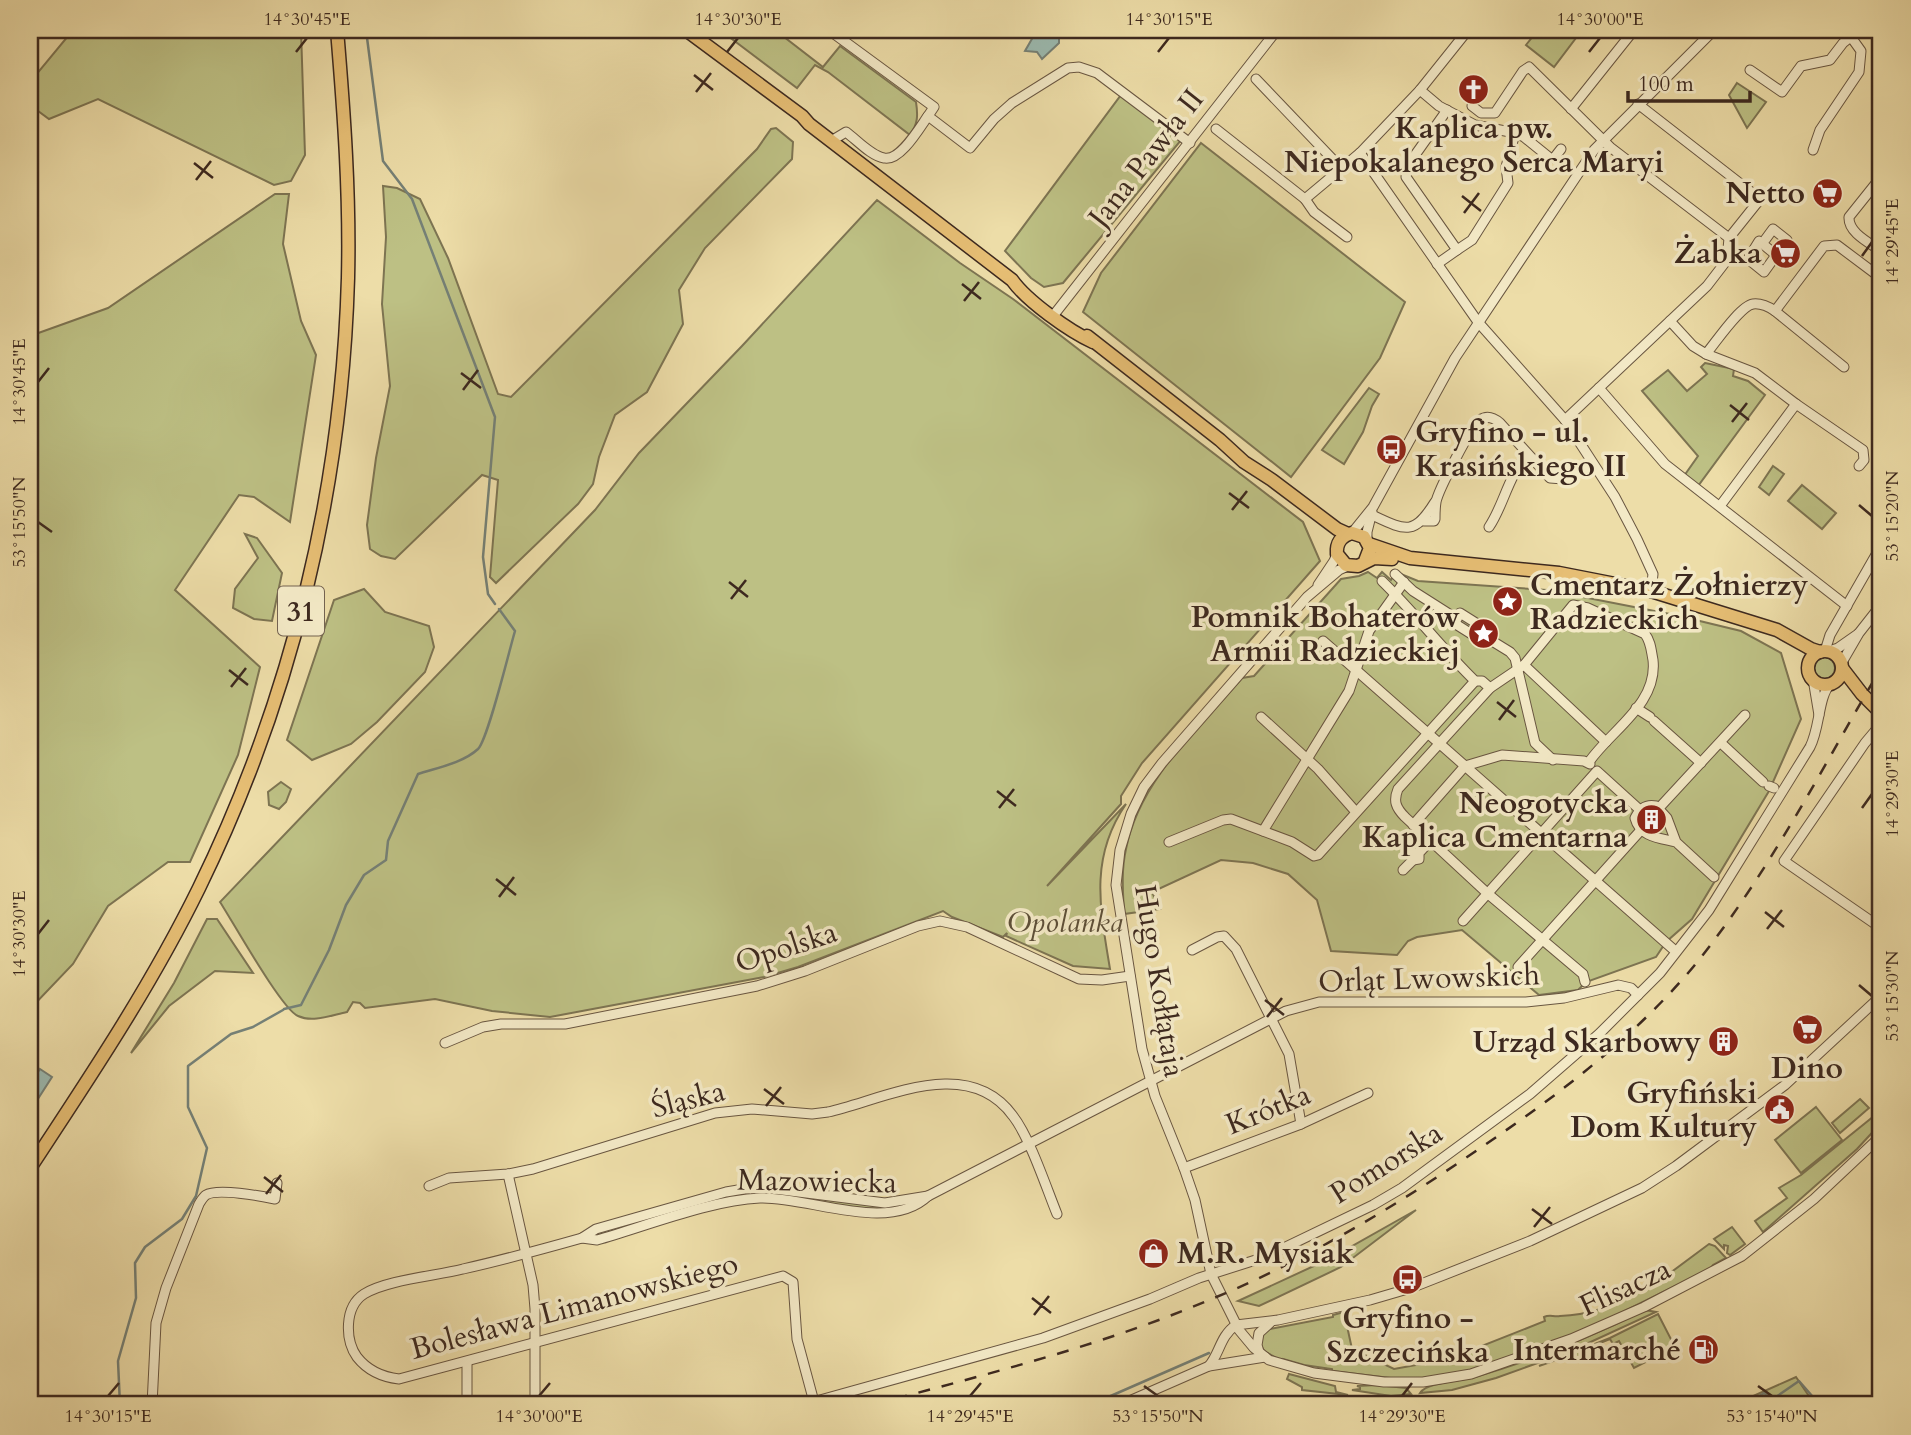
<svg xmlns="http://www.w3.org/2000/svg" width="1911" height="1435" font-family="Cardo,serif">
<rect width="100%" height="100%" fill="#eddda8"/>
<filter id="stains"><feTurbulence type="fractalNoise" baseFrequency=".00286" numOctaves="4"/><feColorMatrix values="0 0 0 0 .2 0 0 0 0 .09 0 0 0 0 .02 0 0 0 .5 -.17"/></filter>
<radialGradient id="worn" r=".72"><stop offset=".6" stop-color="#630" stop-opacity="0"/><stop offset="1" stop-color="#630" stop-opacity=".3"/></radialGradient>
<!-- green -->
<g fill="#bdc084" stroke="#7d7452" stroke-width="2">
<polygon points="73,30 301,30 305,155 291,181 274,185 98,99 49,119 30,105 30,82"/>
<path d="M720 30H775L823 67 840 46 916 102C918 115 918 124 910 135L828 72 815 65 797 88Z"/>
<polygon points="1538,30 1582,30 1554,67 1526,45"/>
<polygon points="1737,83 1766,102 1747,128 1729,95"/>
<polygon points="1121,95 1182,139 1063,283 1044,287 1031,278 1005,251"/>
<polygon points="776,128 793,142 792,159 705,248 679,290 683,324 647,392 615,415 599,457 593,484 578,504 496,583 490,577 498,480 482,475 395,559 381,556 370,549 367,525 376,458 390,386 382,304 386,237 383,186 397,188 420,199 448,258 498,394 511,397 757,149 771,129"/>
<polygon points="1201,143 1405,302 1380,358 1291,477 1083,312 1101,273"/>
<polygon points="275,194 289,194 283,244 301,321 316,355 290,522 254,497 239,495 175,590 260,667 238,755 190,862 168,862 108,906 73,964 30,1009 30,336 108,308"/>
<path d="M877 200 960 263 1013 299 1303 522 1320 561 1142 763 1121 796V804L1047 886 1126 804C1089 858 1100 908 1110 969L1073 966 1006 936 1007 933 1003 937 952 917 943 911 798 967 764 977 550 1017 492 1011 435 999 365 1008 360 1003 353 1002 347 1012C332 1015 313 1023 298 1016 282 1010 233 922 220 902L595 510 639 453 742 346Z"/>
<polygon points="1705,363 1734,369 1733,376 1748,381 1765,395 1698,486 1684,476 1698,456 1642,391 1668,370 1687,391 1707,374 1701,367"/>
<polygon points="1369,388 1379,394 1372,406 1363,432 1344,464 1322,450"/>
<polygon points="1773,466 1784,474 1769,495 1759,487"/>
<polygon points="1802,485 1836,513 1822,529 1788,501"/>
<polygon points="245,534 257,538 282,573 272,621 254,619 233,608 235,589 258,558"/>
<path d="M1368 572 1377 578 1382 572 1391 580 1396 572 1418 581 1547 590 1675 615 1741 631 1781 653 1801 719 1769 791 1692 919 1666 942 1656 957 1586 982 1578 990 1539 995 1462 930 1417 937 1408 941 1397 955 1331 951 1317 900 1288 874 1253 863 1221 860 1152 892 1160 909 1124 914C1123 892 1121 871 1126 849 1139 781 1198 729 1242 678L1254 676 1341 579 1359 576Z"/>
<polygon points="364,589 385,612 429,626 434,647 425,672 377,722 351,744 312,760 287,740 334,600"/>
<circle cx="1824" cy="668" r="11"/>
<polygon points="281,782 291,789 286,802 279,809 269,805 268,792"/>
<polygon points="207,919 217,919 253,973 215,971 169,1006 131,1053 174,983"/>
<polygon points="1860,1099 1869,1108 1840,1133 1832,1123"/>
<polygon points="1816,1107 1842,1140 1801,1173 1775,1140"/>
<polygon points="1874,1116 1877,1116 1881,1123 1857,1149 1763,1232 1755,1221 1787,1198 1779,1188 1801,1175"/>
<polygon points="751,1192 779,1192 909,1202 899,1208 869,1209 764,1196 598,1235 598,1232 719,1197"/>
<polygon points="1416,1210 1341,1267 1259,1306 1238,1301 1329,1259"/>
<polygon points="1732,1227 1745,1244 1730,1255 1727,1253 1728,1246 1724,1245 1724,1249 1714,1239"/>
<path d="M1709 1244 1715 1246 1726 1258 1713 1265 1710 1269 1588 1329 1466 1372 1427 1378 1399 1379 1332 1371V1369L1304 1365 1283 1359 1282 1361 1264 1351 1260 1343 1265 1330 1333 1317V1315L1344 1312 1352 1349 1394 1369 1449 1359 1545 1321 1544 1317C1550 1314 1553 1317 1560 1316 1586 1315 1610 1308 1630 1293L1633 1296 1666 1276Z"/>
<path d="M1645 1310 1656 1312 1571 1351 1496 1378 1452 1390 1420 1393C1427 1382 1461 1381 1475 1377 1534 1360 1591 1337 1645 1310Z"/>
<polygon points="1658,1314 1675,1347 1634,1368 1619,1341 1613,1344 1610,1339 1580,1351 1581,1356 1578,1359 1573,1354 1539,1366 1610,1338"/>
<polygon points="1289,1374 1335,1386 1336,1392 1348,1395 1302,1390 1302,1387 1287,1379"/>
<polygon points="1796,1377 1815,1405 1733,1405"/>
<polygon points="1377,1385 1406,1388 1411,1394 1391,1396 1352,1390 1360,1389 1360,1387 1357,1386"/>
</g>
<!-- water -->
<g fill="#9bbab0" stroke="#758076" stroke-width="2">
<polygon points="1037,30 1061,30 1059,34 1059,43 1042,59 1037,52 1025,51"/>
<polygon points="40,1069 52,1077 34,1105 30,1102 30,1084"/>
</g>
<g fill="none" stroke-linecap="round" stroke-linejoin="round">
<!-- stream -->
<g stroke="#758076" stroke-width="2.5">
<polyline points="366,30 383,161 412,199 495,417 483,557 488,594 495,604"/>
<path d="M284 1009 301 1005 329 950 346 905 364 875 386 860 388 841 418 774C436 768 463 763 478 749 488 739 509 651 515 631L499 609"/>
<polyline points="120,1405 118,1361 136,1298 135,1263 145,1247 182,1219 196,1196 207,1148 188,1107 188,1066 231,1034 253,1027 283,1010"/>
<polyline points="1090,1405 1209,1353"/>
<polyline points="1746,1405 1764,1393 1773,1399 1799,1381 1820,1405"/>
<polyline points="1862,1405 1881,1390"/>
</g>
<defs>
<g id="minor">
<polyline points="829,30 934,107 928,116 970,148 994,119 1012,103 1068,68 1079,67 1097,73 1190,143"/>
<polyline points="1750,70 1782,92 1801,66 1830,60 1843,43 1852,36"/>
<polyline points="1256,79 1341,168"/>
<polyline points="1420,90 1439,106 1475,125 1515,133 1524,137 1550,158 1554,158 1561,149"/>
<polyline points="1638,104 1755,195 1757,203 1729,238"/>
<polyline points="1472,106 1481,113 1495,113 1523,71 1529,67 1610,147 1729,238 1727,260 1707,286 1565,420"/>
<polyline points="1571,109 1634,30"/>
<polyline points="1216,129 1305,199 1360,153 1420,90 1468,30"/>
<path d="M831 141 846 132C857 140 871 156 884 158 900 162 920 127 928 116"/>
<polyline points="1813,150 1820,130 1859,72 1861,51 1846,30"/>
<polyline points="1360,153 1478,322 1565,420 1615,497 1637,539 1653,574 1651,591"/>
<path d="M1881 177 1849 217C1848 233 1870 243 1881 251"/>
<polyline points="1305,199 1314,212 1347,237"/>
<polyline points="1762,244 1773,229 1787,240 1764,272 1748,259 1759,241 1776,255"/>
<polyline points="1457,250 1472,240 1508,183 1506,167 1515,133"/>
<polyline points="1437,264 1457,250 1406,177 1408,165 1447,110"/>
<polyline points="1775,311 1824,246 1837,245 1881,278"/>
<polyline points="1053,316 1277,30"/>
<path d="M1670 321 1693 346 1706 354C1716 342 1740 306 1753 304 1761 303 1769 307 1775 311L1844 367"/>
<polyline points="1706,354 1755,373 1796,404 1720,506"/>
<polyline points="1599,388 1665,464 1847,606"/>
<polyline points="1796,404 1863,450 1864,460 1859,466"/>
<path d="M1372 515C1406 531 1414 536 1435 502"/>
<path d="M1424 521H1434L1435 519C1435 514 1435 508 1436 502 1438 491 1471 426 1480 420 1487 415 1494 418 1500 423L1550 478 1563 479 1593 464"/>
<path d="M1489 527C1504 505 1508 475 1528 455"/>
<polyline points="1352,533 1373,507 1455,358 1594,150 1714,30"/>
<polyline points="1367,541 1367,532 1372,512"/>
<polyline points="1348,566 1339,570 1307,597 1162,763 1144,787 1131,814 1120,850 1116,885 1142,1049 1155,1096 1184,1168 1195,1200 1211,1274 1239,1330 1254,1348 1269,1360 1314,1373 1384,1382 1423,1382 1471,1374 1571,1339 1644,1307 1742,1256 1814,1199 1881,1136"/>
<polyline points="1395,574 1413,591 1457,619 1454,623 1481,640 1487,630 1460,613 1457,619"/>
<path d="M1382 581C1415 613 1442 649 1475 681H1482L1490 688"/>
<polyline points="1318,585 1334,561 1337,554"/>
<polyline points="1484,636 1510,652 1515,658 1535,743 1553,760"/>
<polyline points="1323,641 1465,766 1413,825"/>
<polyline points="1825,651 1830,635 1881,546"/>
<polyline points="1829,651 1838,648 1858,634"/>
<polyline points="1841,664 1859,633 1881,605"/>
<polyline points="1524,665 1606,742"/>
<polyline points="1813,679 1819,715"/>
<polyline points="1636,708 1650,717"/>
<polyline points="1261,717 1318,769 1356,812"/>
<polyline points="1654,721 1701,763"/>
<polyline points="1881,724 1865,743 1784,861 1881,928"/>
<polyline points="1721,743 1763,782"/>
<polyline points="1465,766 1673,949"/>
<polyline points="1465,766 1502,755 1584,761 1590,764"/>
<polyline points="1769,786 1774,788"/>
<polyline points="1659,808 1745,715"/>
<polyline points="1263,831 1349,691 1369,631 1404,582"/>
<polyline points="1169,842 1223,820 1231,819 1292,842 1314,856 1318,855 1475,681"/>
<path d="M1676 842C1659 838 1640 837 1635 818 1640 808 1646 804 1656 806L1667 818 1676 842 1714 877"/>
<polyline points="1419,853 1419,859 1413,860 1412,853 1419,853 1430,841"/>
<polyline points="1403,870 1413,860"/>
<polyline points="1463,921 1597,771 1640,810"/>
<polyline points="1192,950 1217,937 1224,936 1236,949 1289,1054 1301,1124"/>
<polyline points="1518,967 1641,830"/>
<path d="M1585 982 1583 974 1487 893 1405 817C1396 808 1393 801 1398 789L1490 688 1524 665 1573 605 1588 608 1645 634C1651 642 1651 650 1653 660 1658 704 1611 730 1589 762"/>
<polyline points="445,1043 483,1027 501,1024 565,1024 757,986 805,971 918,926 940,921 967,927 1079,979 1102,980 1130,976"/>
<polyline points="1184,1168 1301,1124 1368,1093"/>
<polyline points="508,1174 533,1285 535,1309 535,1405"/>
<path d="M429 1186 449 1178 508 1174 533 1169 715 1113 752 1109 812 1114 828 1112C885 1099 968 1054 1013 1116 1030 1138 1046 1187 1057 1214"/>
<path d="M582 1238 597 1240C646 1226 711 1200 760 1198 808 1196 888 1234 928 1196L1286 1011 1319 1002H1526L1564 998 1618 985 1631 988 1638 995"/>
<polyline points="1259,1352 1257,1345 1259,1333 1270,1323"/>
<polyline points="467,1362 467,1405"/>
<path d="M1209 1366C1220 1353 1220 1336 1236 1325L1278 1320 1370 1300 1411 1288 1530 1241 1642 1188 1676 1166 1785 1085 1881 996"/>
<path d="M814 1402 797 1339 793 1282 783 1276 399 1379C382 1377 368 1371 357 1357 345 1340 344 1307 364 1294 386 1280 435 1276 463 1269 503 1260 543 1249 582 1238L596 1229 726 1192 744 1189 767 1188 885 1203 928 1196"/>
<path d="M152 1405 156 1323 166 1288 199 1204C201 1201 203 1197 206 1195 217 1188 261 1196 275 1199L277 1183"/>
<path d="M802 1405 1043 1338 1150 1299 1199 1278 1265 1257 1373 1205 1402 1188 1530 1094 1599 1034 1660 973 1709 910 1810 747C1820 728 1818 698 1830 684"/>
<polyline points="1120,1405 1209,1366 1265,1357"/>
</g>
<g id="major">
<path d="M686 30 802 116 809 124 1012 280C1027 301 1069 331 1093 342"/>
<polyline points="1087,336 1220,440 1244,462 1272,480 1337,529 1348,534"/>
<polyline points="1369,544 1410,558 1559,573 1651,591 1777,630 1811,649 1820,652"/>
<path d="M1365 561 1370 548 1364 537 1352 533C1341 536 1336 543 1337 554L1346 565 1358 566 1374 558 1392 559"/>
<circle cx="1825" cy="668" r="17"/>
<polyline points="1842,668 1862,694 1881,713"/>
<path d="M30 1168C90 1077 151 986 199 888 292 698 342 489 348 278 350 195 344 113 337 30"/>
</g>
</defs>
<!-- minor casing -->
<use href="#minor" stroke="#695641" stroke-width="11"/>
<!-- major casing -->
<use href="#major" stroke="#3d291f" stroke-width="15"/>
<!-- minor -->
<use href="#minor" stroke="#f3e9c6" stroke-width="9"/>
<!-- major -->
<use href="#major" stroke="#e6be74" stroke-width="12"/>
<!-- rail -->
<path stroke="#3d291f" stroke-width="2.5" stroke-dasharray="12 12" stroke-linecap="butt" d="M872 1405C988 1374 1104 1345 1214 1298 1313 1257 1404 1201 1492 1140 1565 1090 1637 1034 1694 966 1768 875 1822 768 1881 668"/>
</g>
<!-- ticks -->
<path fill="none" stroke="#3d291f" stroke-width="2.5" d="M296 52 307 38M727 52 738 38M1158 52 1169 38M1589 52 1600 38M694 75 713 90M696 92 711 73M194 163 213 178M196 180 211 161M1462 196 1481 211M1464 213 1479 193M1862 256 1872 242M962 284 981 299M964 301 979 282M461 373 481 388M38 382 49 368M463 390 478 370M1730 405 1749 420M1732 422 1747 403M1229 493 1249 508M1859 505 1872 516M1232 510 1247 491M38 522 52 532M729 582 748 597M731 599 746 580M229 670 248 685M231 687 246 668M1497 702 1516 717M1499 720 1514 700M997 791 1016 806M999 808 1014 789M1862 808 1872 794M496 879 516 895M499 897 514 877M1765 912 1784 927M1767 929 1782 910M38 934 49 920M1859 985 1872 996M1265 1000 1284 1015M1267 1017 1282 998M764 1089 784 1104M766 1106 781 1087M264 1177 283 1192M266 1194 281 1175M1532 1209 1552 1224M1534 1227 1550 1207M1032 1298 1051 1313M1034 1315 1049 1296M1144 1386 1158 1396M1758 1386 1772 1396M108 1396 119 1383M539 1396 550 1383M970 1396 981 1383M1402 1396 1412 1383"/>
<!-- icons -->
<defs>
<symbol id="church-disc" viewBox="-11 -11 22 22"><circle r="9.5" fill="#8f2418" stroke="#f3e9c6"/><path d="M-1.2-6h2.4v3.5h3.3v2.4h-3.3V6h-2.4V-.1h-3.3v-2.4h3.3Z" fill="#fff"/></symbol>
<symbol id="supermarket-disc" viewBox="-11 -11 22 22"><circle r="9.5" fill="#8f2418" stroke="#f3e9c6"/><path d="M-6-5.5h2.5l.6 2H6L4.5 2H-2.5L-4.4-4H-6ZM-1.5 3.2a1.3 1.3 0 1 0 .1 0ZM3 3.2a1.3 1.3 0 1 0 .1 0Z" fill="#fff"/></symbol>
<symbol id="bus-disc" viewBox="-11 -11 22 22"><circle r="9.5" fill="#8f2418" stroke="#f3e9c6"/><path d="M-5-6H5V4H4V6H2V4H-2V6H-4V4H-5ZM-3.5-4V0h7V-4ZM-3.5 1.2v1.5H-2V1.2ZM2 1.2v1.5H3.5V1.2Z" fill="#fff"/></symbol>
<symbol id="sight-disc" viewBox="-11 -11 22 22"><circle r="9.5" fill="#8f2418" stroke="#f3e9c6"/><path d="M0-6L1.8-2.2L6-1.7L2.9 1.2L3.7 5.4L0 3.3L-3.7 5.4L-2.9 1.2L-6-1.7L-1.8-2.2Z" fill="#fff"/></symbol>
<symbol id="building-disc" viewBox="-11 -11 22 22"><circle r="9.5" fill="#8f2418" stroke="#f3e9c6"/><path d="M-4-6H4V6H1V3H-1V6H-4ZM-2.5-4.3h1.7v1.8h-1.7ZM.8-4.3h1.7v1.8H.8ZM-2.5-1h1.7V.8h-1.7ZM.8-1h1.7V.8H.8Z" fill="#fff"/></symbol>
<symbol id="civic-disc" viewBox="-11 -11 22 22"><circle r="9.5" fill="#8f2418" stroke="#f3e9c6"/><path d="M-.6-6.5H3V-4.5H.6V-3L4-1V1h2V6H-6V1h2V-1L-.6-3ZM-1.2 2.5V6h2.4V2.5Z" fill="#fff"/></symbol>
<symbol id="shop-disc" viewBox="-11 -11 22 22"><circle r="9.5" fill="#8f2418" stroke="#f3e9c6"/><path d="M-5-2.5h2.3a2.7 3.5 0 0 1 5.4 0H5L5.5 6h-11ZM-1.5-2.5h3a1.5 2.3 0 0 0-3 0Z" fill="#fff"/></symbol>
<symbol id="fuel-disc" viewBox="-11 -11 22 22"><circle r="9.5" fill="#8f2418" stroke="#f3e9c6"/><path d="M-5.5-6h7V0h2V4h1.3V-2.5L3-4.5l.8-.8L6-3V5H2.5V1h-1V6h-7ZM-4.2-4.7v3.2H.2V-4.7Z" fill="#fff"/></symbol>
</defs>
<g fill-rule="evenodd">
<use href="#church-disc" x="1456" y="72" width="35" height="35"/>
<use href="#supermarket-disc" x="1810" y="176" width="35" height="35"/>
<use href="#supermarket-disc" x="1768" y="236" width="35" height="35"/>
<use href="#bus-disc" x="1374" y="432" width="35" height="35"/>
<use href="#sight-disc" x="1490" y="584" width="35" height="35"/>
<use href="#sight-disc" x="1466" y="616" width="35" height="35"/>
<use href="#building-disc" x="1634" y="802" width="35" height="35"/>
<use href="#supermarket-disc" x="1790" y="1012" width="35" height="35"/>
<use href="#building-disc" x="1706" y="1024" width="35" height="35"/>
<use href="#civic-disc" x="1762" y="1092" width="35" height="35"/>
<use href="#shop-disc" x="1136" y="1236" width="35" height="35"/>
<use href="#bus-disc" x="1390" y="1262" width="35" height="35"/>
<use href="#fuel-disc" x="1686" y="1332" width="35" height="35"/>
</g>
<g text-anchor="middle" stroke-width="7" stroke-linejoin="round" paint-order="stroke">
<!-- shield labels -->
<rect fill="#f3e9c6" stroke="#746351" stroke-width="2" x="278" y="586.5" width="46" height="49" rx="5"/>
<g font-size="28" font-weight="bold" fill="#3d291f">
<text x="301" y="621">31</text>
</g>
<!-- poi labels -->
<g font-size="30" font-weight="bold" fill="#3d291f" stroke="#f3e9c6" text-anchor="end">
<text x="1474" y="138" text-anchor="middle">Kaplica pw.<tspan x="1474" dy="34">Niepokalanego Serca Maryi</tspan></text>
<text x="1805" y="203">Netto</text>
<text x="1762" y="263">Żabka</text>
<text x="1415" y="442" text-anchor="start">Gryfino - ul.<tspan x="1415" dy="34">Krasińskiego II</tspan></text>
<text x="1530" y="595" text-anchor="start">Cmentarz Żołnierzy<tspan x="1530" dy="34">Radzieckich</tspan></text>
<text x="1460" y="627">Pomnik Bohaterów<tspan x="1460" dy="34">Armii Radzieckiej</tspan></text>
<text x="1628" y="813">Neogotycka<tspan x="1628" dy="34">Kaplica Cmentarna</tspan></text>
<text x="1701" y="1052">Urząd Skarbowy</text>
<text x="1807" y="1078" text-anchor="middle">Dino</text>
<text x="1757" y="1103">Gryfiński<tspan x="1757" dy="34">Dom Kultury</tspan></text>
<text x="1177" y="1263" text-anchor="start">M.R. Mysiak</text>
<text x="1408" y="1328" text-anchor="middle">Gryfino -<tspan x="1408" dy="34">Szczecińska</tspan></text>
<text x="1681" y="1360">Intermarché</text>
</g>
<!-- street labels -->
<g font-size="30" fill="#3d291f" stroke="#f3e9c6">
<text transform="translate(1146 158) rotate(-52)" y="10">Jana Pawła II</text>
<text transform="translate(786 947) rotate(-18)" y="10">Opolska</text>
<text transform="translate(1429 978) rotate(-2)" y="10">Orląt Lwowskich</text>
<text transform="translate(1160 981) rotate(81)" y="10">Hugo Kołłątaja</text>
<text transform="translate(688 1099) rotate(-14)" y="10">Śląska</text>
<text transform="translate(1268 1109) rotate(-22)" y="10">Krótka</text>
<text transform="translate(1386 1163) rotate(-32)" y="10">Pomorska</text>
<text transform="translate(817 1181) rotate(1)" y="10">Mazowiecka</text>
<text transform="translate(1625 1287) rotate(-25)" y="10">Flisacza</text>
<text transform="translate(574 1306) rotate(-15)" y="10">Bolesława Limanowskiego</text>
</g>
<!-- park labels -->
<g font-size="30" font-style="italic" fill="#5d4f38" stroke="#f3e9c6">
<text x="1065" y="932">Opolanka</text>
</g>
</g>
<!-- margin -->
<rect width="1911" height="1435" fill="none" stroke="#eddda8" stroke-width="77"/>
<!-- scale -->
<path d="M1628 91v10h122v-10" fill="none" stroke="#3d291f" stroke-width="3.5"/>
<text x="1638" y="91" font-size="21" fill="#3d291f" stroke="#f3e9c6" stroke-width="5" paint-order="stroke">100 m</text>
<rect x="38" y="38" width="1834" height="1358" fill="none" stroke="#3d291f" stroke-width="2.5"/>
<g font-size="18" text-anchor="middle" fill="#3d291f">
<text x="307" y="25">14°30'45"E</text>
<text x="738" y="25">14°30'30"E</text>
<text x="1169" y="25">14°30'15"E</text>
<text x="1600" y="25">14°30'00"E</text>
<text transform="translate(1892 242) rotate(-90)" y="6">14°29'45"E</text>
<text transform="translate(19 382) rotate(-90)" y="6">14°30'45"E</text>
<text transform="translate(1892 516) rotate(-90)" y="6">53°15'20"N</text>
<text transform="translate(19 522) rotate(-90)" y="6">53°15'50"N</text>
<text transform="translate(1892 794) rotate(-90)" y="6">14°29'30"E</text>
<text transform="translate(19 934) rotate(-90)" y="6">14°30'30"E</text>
<text transform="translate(1892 996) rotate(-90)" y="6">53°15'30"N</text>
<text x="108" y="1422">14°30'15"E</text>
<text x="539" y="1422">14°30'00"E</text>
<text x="970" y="1422">14°29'45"E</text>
<text x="1158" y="1422">53°15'50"N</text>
<text x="1402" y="1422">14°29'30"E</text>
<text x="1772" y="1422">53°15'40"N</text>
</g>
<rect width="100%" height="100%" filter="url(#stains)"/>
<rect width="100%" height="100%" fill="url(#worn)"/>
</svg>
